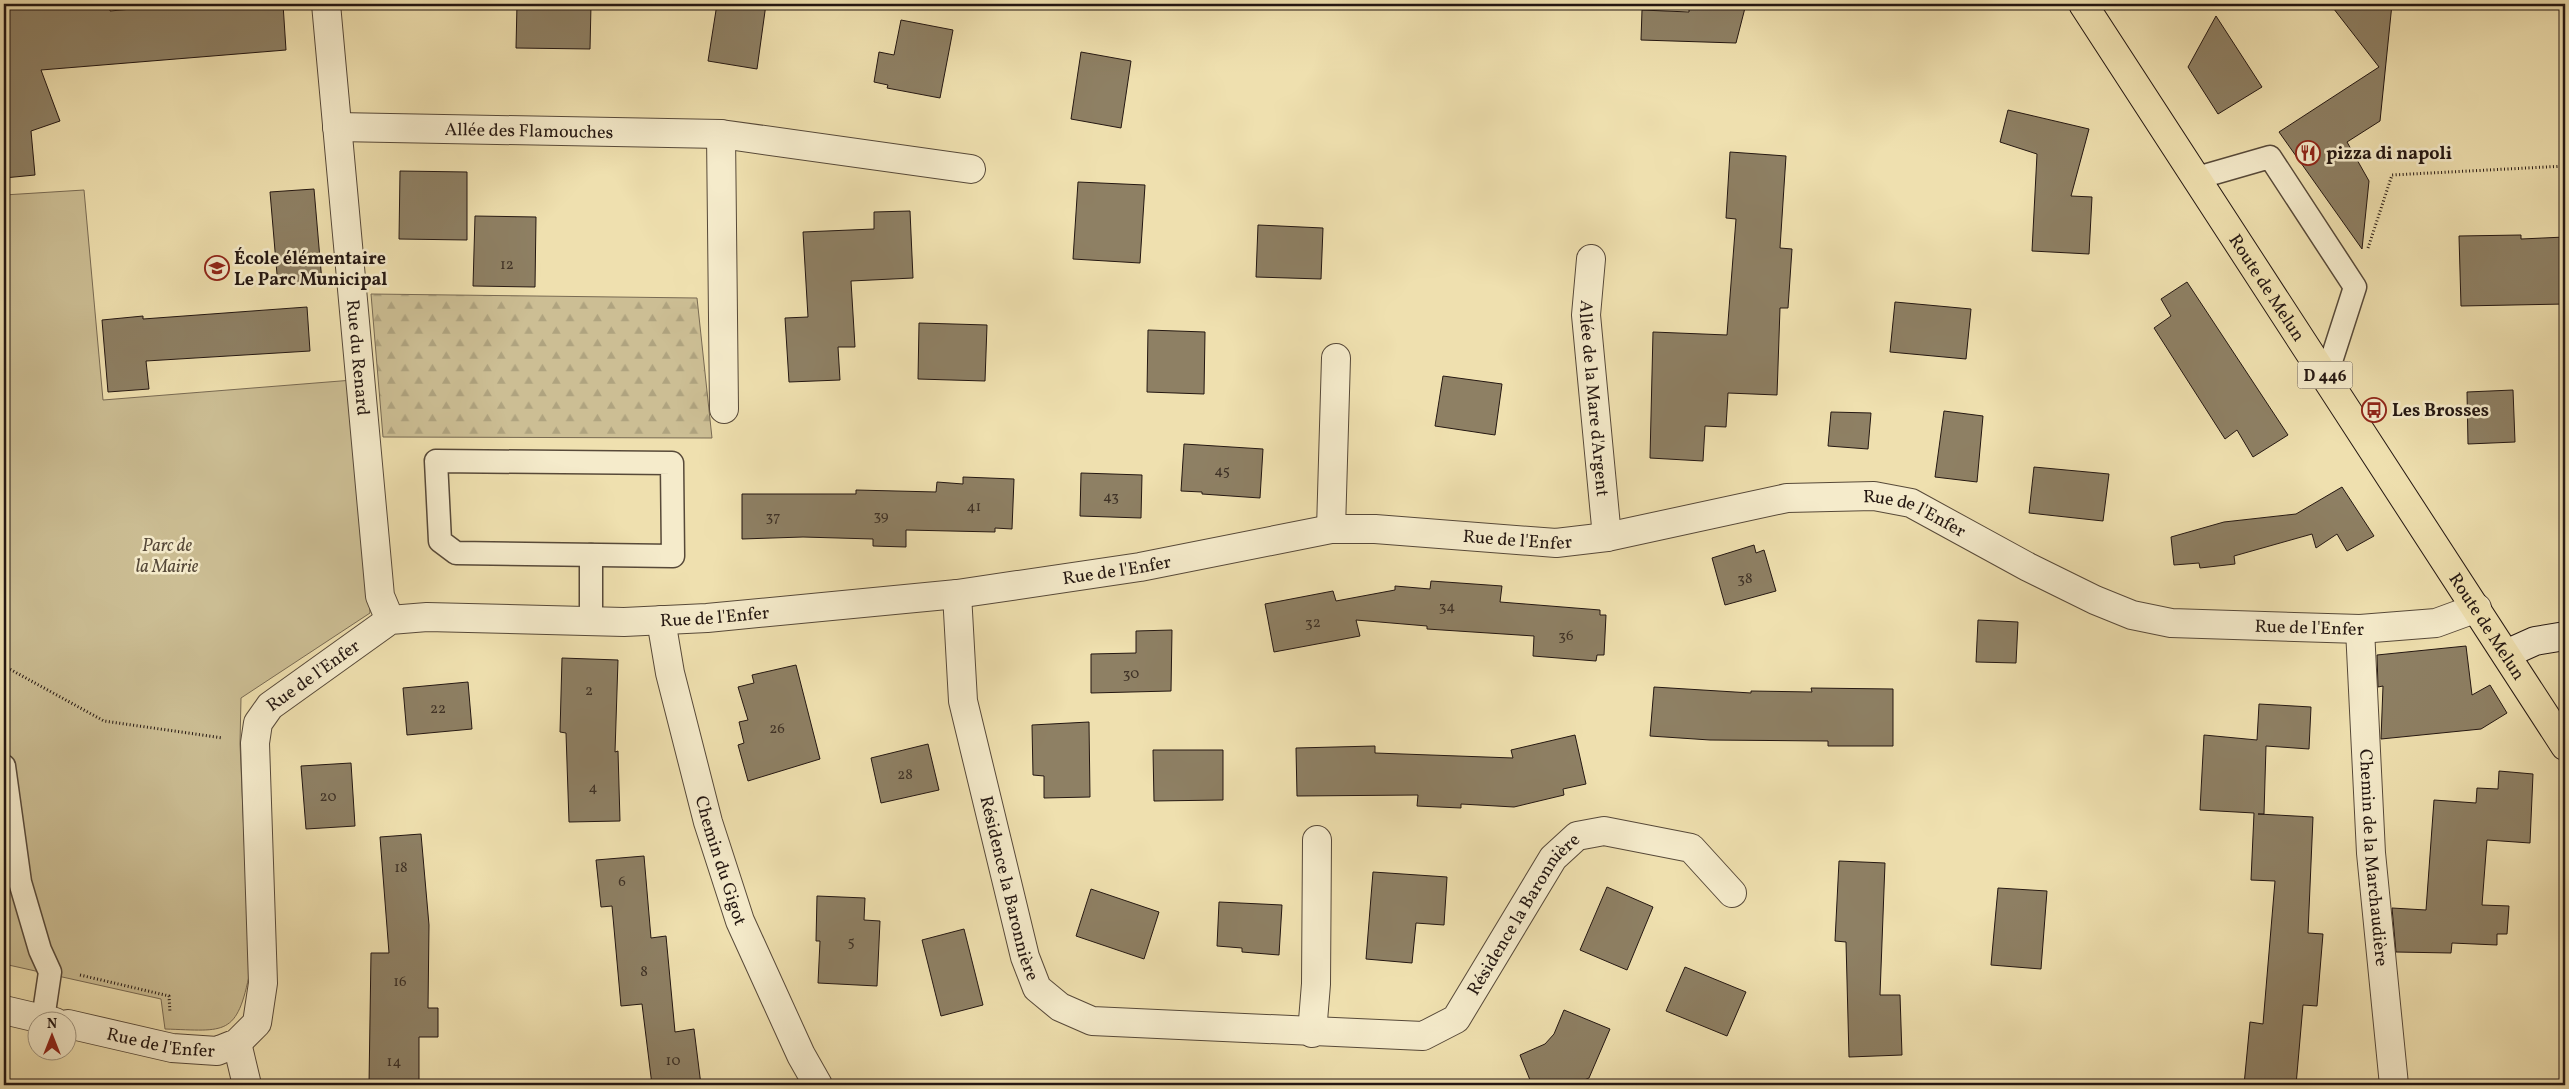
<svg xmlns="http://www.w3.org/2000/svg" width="2569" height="1089" font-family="Vollkorn,serif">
<defs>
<pattern id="forest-firs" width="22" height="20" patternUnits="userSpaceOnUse" patternTransform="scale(1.25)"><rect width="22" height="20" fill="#ccbe94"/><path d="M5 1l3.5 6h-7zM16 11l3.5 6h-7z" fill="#afa37f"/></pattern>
</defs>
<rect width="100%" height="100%" fill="#efe0af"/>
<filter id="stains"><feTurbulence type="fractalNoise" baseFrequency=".004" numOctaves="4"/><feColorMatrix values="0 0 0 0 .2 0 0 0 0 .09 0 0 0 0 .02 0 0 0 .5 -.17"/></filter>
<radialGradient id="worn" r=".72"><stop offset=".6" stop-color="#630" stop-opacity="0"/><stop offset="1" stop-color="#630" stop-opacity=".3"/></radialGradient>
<!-- forest -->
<polygon fill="url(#forest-firs)" stroke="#786a53" points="371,294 697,298 712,438 383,437"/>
<!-- park -->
<path fill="#ccbe94" stroke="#786a53" d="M84 190 103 400 353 380 370 613 241 698 240 744 250 971C237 1037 226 1031 165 1029L161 999 4 964V195Z"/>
<!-- building -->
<g fill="#8e8064" stroke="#241712">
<polygon points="4,4 110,4 110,11 188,4 283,4 286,50 41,70 60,121 31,131 35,175 4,178"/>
<polygon points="517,4 591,5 590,49 516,48"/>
<polygon points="717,4 766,4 757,69 708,61"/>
<polygon points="1689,4 1746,4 1736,43 1641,40 1642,10 1689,12"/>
<polygon points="2330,4 2392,4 2380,121 2347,142 2369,181 2362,249 2279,132 2379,67"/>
<polygon points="2216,16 2262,87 2218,114 2188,67"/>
<polygon points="901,20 953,30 940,98 887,88 888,85 874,82 879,52 894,55"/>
<polygon points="1081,52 1131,61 1121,128 1071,119"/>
<polygon points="2008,110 2089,129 2071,196 2092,197 2089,254 2032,251 2037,154 2000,142"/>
<polygon points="1730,152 1786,156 1780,248 1792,249 1788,308 1780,308 1777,395 1728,393 1726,427 1705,426 1703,461 1650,458 1653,332 1727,335 1736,219 1726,218"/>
<polygon points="400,171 467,172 467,240 399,239"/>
<polygon points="1078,182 1145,185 1140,263 1073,259"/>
<polygon points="314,189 322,282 278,286 270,192"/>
<polygon points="910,211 913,278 851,281 855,347 838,347 840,380 789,382 785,318 808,317 803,232 874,229 874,212"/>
<polygon points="475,216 536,217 535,287 473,286"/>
<polygon points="1258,225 1323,228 1321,279 1256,277"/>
<polygon points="2521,235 2521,239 2565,237 2565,304 2461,306 2459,236"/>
<polygon points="2187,282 2288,435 2253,457 2237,430 2225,439 2154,328 2171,316 2161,299"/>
<polygon points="1895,302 1971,309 1966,359 1890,352"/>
<polygon points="307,307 310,351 146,361 149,389 108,392 102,320 143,316 143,319"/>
<polygon points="919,323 987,325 985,381 918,379"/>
<polygon points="1148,330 1205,332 1204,394 1147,392"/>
<polygon points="1443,376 1502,384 1495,435 1435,426"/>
<polygon points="2513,390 2515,442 2468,444 2467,392"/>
<polygon points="1944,411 1983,416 1977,482 1935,477"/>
<polygon points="1831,412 1871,413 1868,449 1828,446"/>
<polygon points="1184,444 1263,449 1260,498 1202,494 1202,492 1181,491"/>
<polygon points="2034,467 2109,474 2103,521 2029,513"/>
<polygon points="1081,473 1142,475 1141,518 1080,516"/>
<polygon points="963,477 1014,479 1012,529 995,528 995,532 906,530 906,547 873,546 873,539 803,537 742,539 742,494 856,494 856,490 936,492 937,482 963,484"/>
<polygon points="2342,487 2374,536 2347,551 2337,534 2316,548 2312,534 2234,556 2235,564 2200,568 2199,563 2174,565 2171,537 2224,522 2296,514"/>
<polygon points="1754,545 1756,553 1764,550 1776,591 1725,605 1712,558"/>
<polygon points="1431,581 1502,586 1500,602 1600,610 1600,615 1606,615 1604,655 1597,655 1596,661 1533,656 1534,636 1427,629 1427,626 1356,620 1360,636 1274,652 1265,604 1333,591 1336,601 1395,590 1395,586 1430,589"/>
<polygon points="1978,620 2018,622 2016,663 1976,662"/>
<polygon points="1172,630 1171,691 1091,693 1091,654 1136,653 1136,631"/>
<polygon points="2466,646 2472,695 2490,685 2507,713 2481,729 2381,739 2383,686 2378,687 2377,655"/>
<polygon points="562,658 618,660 615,752 618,751 620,821 569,822 566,733 560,732"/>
<polygon points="796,665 820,759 748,781 738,745 744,743 739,722 748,720 738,687 754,683 752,675"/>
<polygon points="468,682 472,729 407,735 403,688"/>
<polygon points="1654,687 1751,693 1751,691 1812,692 1811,688 1893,689 1893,746 1828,746 1828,741 1710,740 1650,736"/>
<polygon points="2259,704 2311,707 2309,749 2266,746 2264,814 2258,814 2313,817 2308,933 2323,934 2317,1006 2303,1005 2296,1085 2244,1085 2250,1022 2263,1024 2275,881 2251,880 2254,813 2200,810 2204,735 2257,740"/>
<polygon points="1089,722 1090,797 1044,798 1044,776 1033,775 1032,725"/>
<polygon points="1575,735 1586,784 1563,789 1564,795 1514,807 1461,804 1461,808 1417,806 1418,795 1297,796 1296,748 1375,746 1375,753 1513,758 1511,750"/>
<polygon points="928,744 939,790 881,803 871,758"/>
<polygon points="1153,750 1223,750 1223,800 1154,801"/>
<polygon points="351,763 355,826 306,829 301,766"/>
<polygon points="2499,771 2533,774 2530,843 2487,840 2482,905 2509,906 2507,934 2497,934 2497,945 2452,943 2451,953 2396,952 2392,908 2426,910 2434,800 2476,803 2477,788 2498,789"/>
<polygon points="421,834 429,925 428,1008 438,1008 438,1037 419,1037 419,1085 369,1085 371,953 389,953 380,837"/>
<polygon points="644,856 651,938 666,936 675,1032 694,1029 701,1085 652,1085 642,1004 621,1006 612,906 601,907 596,860"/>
<polygon points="1839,861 1885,863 1880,995 1900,995 1902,1055 1849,1057 1846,942 1835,941"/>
<polygon points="1373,872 1447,877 1444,925 1416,923 1412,963 1366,959"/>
<polygon points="1607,887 1653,907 1627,970 1580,950"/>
<polygon points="1998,888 2047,891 2041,969 1991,965"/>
<polygon points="1091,889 1159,912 1144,959 1076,936"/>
<polygon points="817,896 865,898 864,920 880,921 877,986 818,983 820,941 816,941"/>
<polygon points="1219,902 1282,905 1279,955 1242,952 1242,948 1217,946"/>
<polygon points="964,929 983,1005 941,1016 922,940"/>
<polygon points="1685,967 1746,992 1727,1036 1666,1011"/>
<polygon points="1564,1010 1610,1029 1589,1078 1572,1085 1532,1085 1520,1055 1545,1044 1554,1034"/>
</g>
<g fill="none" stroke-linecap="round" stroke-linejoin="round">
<defs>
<g id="lane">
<polyline points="2197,178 2270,157 2355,287 2326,377"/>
<polygon points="436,461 672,463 673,556 456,553 440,541"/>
<polyline points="591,555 591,621"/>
<polyline points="4,766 20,882 40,950 50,972 43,1019"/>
</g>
<g id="street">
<path id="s1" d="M326 4 380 596 390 620"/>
<path id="s2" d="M337 127 721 134 971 169"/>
<polyline points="721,134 724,409"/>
<path id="s3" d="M1591 259 1586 315 1607 537"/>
<polyline points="1331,529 1336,358"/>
<path id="s4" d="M957 594 963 701 1025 957 1037 988 1060 1007 1092 1021 1423 1036 1456 1019 1553 858 1577 836 1604 831 1691 848 1732 893"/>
<path id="s5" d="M661 620 670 673 708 822 740 921 801 1055 818 1085"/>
<path id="s6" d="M2360 629 2371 853 2394 1085"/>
<polyline points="4,1010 55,1022"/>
<path id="s7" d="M68 1024 172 1048 217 1051 237 1043 257 1023 263 983 255 743 258 723 270 706 390 620 427 617 624 622 707 618 957 594 1140 567 1331 529H1375L1556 543 1607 537 1787 498 1874 496 1911 503 2028 567 2095 600 2132 615 2171 623 2360 629 2436 623 2477 608"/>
<polyline points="1312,1033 1316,984 1317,840"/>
<polyline points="237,1043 247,1085"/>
</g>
<polyline id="secondary" points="2506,654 2535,641 2565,636"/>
<g id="primary">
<path id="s8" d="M2083 4 2565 746"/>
</g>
</defs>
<!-- lane casing -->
<use href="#lane" stroke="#574939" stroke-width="25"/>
<!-- street casing -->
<use href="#street" stroke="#574939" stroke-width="30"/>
<!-- secondary casing -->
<use href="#secondary" stroke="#241712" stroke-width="30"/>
<!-- primary casing -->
<use href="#primary" stroke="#241712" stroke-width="30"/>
<!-- path -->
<g stroke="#241712" stroke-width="3" stroke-dasharray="1 2.5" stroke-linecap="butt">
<polyline points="2368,248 2392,175 2565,166"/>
<polyline points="4,666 104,721 223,738"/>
<polyline points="80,975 169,996 170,1013"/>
</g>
<!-- lane -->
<use href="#lane" stroke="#f5ebcb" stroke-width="22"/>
<!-- street -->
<use href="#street" stroke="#f5ebcb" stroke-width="28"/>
<!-- secondary -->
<use href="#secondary" stroke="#f5ebcb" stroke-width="28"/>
<!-- primary -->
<use href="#primary" stroke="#efe0af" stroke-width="28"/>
</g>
<!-- icons -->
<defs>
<symbol id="restaurant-ring" viewBox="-11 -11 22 22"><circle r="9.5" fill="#f5ebcb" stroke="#8f2418" stroke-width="1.5"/><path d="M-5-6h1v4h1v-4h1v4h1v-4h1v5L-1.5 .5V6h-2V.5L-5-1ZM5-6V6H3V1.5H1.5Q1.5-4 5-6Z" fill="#8f2418"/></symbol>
<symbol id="school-ring" viewBox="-11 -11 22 22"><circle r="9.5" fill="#f5ebcb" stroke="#8f2418" stroke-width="1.5"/><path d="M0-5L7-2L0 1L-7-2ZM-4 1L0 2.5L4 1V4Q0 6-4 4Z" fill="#8f2418"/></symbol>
<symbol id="bus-ring" viewBox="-11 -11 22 22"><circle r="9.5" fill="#f5ebcb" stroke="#8f2418" stroke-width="1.5"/><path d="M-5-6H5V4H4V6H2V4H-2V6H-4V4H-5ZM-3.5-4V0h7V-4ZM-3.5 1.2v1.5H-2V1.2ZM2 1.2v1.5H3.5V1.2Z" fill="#8f2418"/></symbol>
</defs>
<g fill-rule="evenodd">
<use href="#restaurant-ring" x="2294" y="139" width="28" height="28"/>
<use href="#school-ring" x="203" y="254" width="28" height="28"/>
<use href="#bus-ring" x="2360" y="396" width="28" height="28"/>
</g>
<g text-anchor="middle" stroke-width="5" stroke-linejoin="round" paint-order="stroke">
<!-- number labels -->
<g font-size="15" fill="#3e3126">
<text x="507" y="269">12</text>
<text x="1222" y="475">45</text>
<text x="1111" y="501">43</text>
<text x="974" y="511">41</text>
<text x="881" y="520">39</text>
<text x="773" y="521">37</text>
<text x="1745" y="583">38</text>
<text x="1447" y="611">34</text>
<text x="1313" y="627">32</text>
<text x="1566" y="640">36</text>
<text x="1131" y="678">30</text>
<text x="589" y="695">2</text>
<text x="438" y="713">22</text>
<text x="777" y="733">26</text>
<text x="905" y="779">28</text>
<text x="593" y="792">4</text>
<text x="328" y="801">20</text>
<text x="401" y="872">18</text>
<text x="622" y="886">6</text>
<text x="851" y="946">5</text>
<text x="644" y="976">8</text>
<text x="400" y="986">16</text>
<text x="673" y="1065">10</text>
<text x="394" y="1066">14</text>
</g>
<!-- shield labels -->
<rect fill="#f5ebcb" stroke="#63574a" stroke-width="1" x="2297.5" y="361.5" width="55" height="27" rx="4"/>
<g font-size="16" font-weight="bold" fill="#241712">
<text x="2325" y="381">D 446</text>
</g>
<!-- street labels -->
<g font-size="18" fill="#241712" stroke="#f5ebcb">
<text dy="6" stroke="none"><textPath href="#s2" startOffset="192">Allée des Flamouches</textPath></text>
<text dy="6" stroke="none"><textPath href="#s8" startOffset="338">Route de Melun</textPath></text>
<text dy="6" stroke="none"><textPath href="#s1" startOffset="355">Rue du Renard</textPath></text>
<text dy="6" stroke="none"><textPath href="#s3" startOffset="140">Allée de la Mare d'Argent</textPath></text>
<text dy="6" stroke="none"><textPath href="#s7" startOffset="2211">Rue de l'Enfer</textPath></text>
<text dy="6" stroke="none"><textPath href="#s7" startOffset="1806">Rue de l'Enfer</textPath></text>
<text dy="6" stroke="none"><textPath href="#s7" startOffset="1401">Rue de l'Enfer</textPath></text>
<text dy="6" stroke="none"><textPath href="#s7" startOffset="996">Rue de l'Enfer</textPath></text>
<text dy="6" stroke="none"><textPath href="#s8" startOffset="742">Route de Melun</textPath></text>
<text dy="6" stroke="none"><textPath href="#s7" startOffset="2631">Rue de l'Enfer</textPath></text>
<text dy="6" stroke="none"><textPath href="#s7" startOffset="576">Rue de l'Enfer</textPath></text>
<text dy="6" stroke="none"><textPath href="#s6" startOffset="229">Chemin de la Marchaudière</textPath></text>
<text dy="6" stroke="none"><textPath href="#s5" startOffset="248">Chemin du Gigot</textPath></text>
<text dy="6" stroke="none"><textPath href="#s4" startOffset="300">Résidence la Baronnière</textPath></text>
<text dy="6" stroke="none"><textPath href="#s4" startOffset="962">Résidence la Baronnière</textPath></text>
<text dy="6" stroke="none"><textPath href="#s7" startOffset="95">Rue de l'Enfer</textPath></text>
</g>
<!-- poi labels -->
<g font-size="18" font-weight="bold" fill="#241712" stroke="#f5ebcb" text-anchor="start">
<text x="2326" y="159">pizza di napoli</text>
<text x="234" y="264">École élémentaire<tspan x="234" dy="21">Le Parc Municipal</tspan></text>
<text x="2392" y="416">Les Brosses</text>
</g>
<!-- park labels -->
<g font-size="18" font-style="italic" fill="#564939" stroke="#f5ebcb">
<text x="167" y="551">Parc de<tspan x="167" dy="21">la Mairie</tspan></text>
</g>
</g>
<!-- margin -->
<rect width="2569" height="1089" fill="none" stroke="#efe0af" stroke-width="20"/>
<rect x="5" y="5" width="2559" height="1079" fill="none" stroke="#241712" stroke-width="2.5"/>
<rect x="10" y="10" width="2549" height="1069" fill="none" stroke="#241712"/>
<!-- north arrow -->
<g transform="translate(52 1036)"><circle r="24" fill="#f5ebcb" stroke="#a19681"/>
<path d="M0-4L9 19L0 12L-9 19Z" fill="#8f2418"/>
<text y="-8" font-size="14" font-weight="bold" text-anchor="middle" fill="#241712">N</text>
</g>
<rect width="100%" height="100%" filter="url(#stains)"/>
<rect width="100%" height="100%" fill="url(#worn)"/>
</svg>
